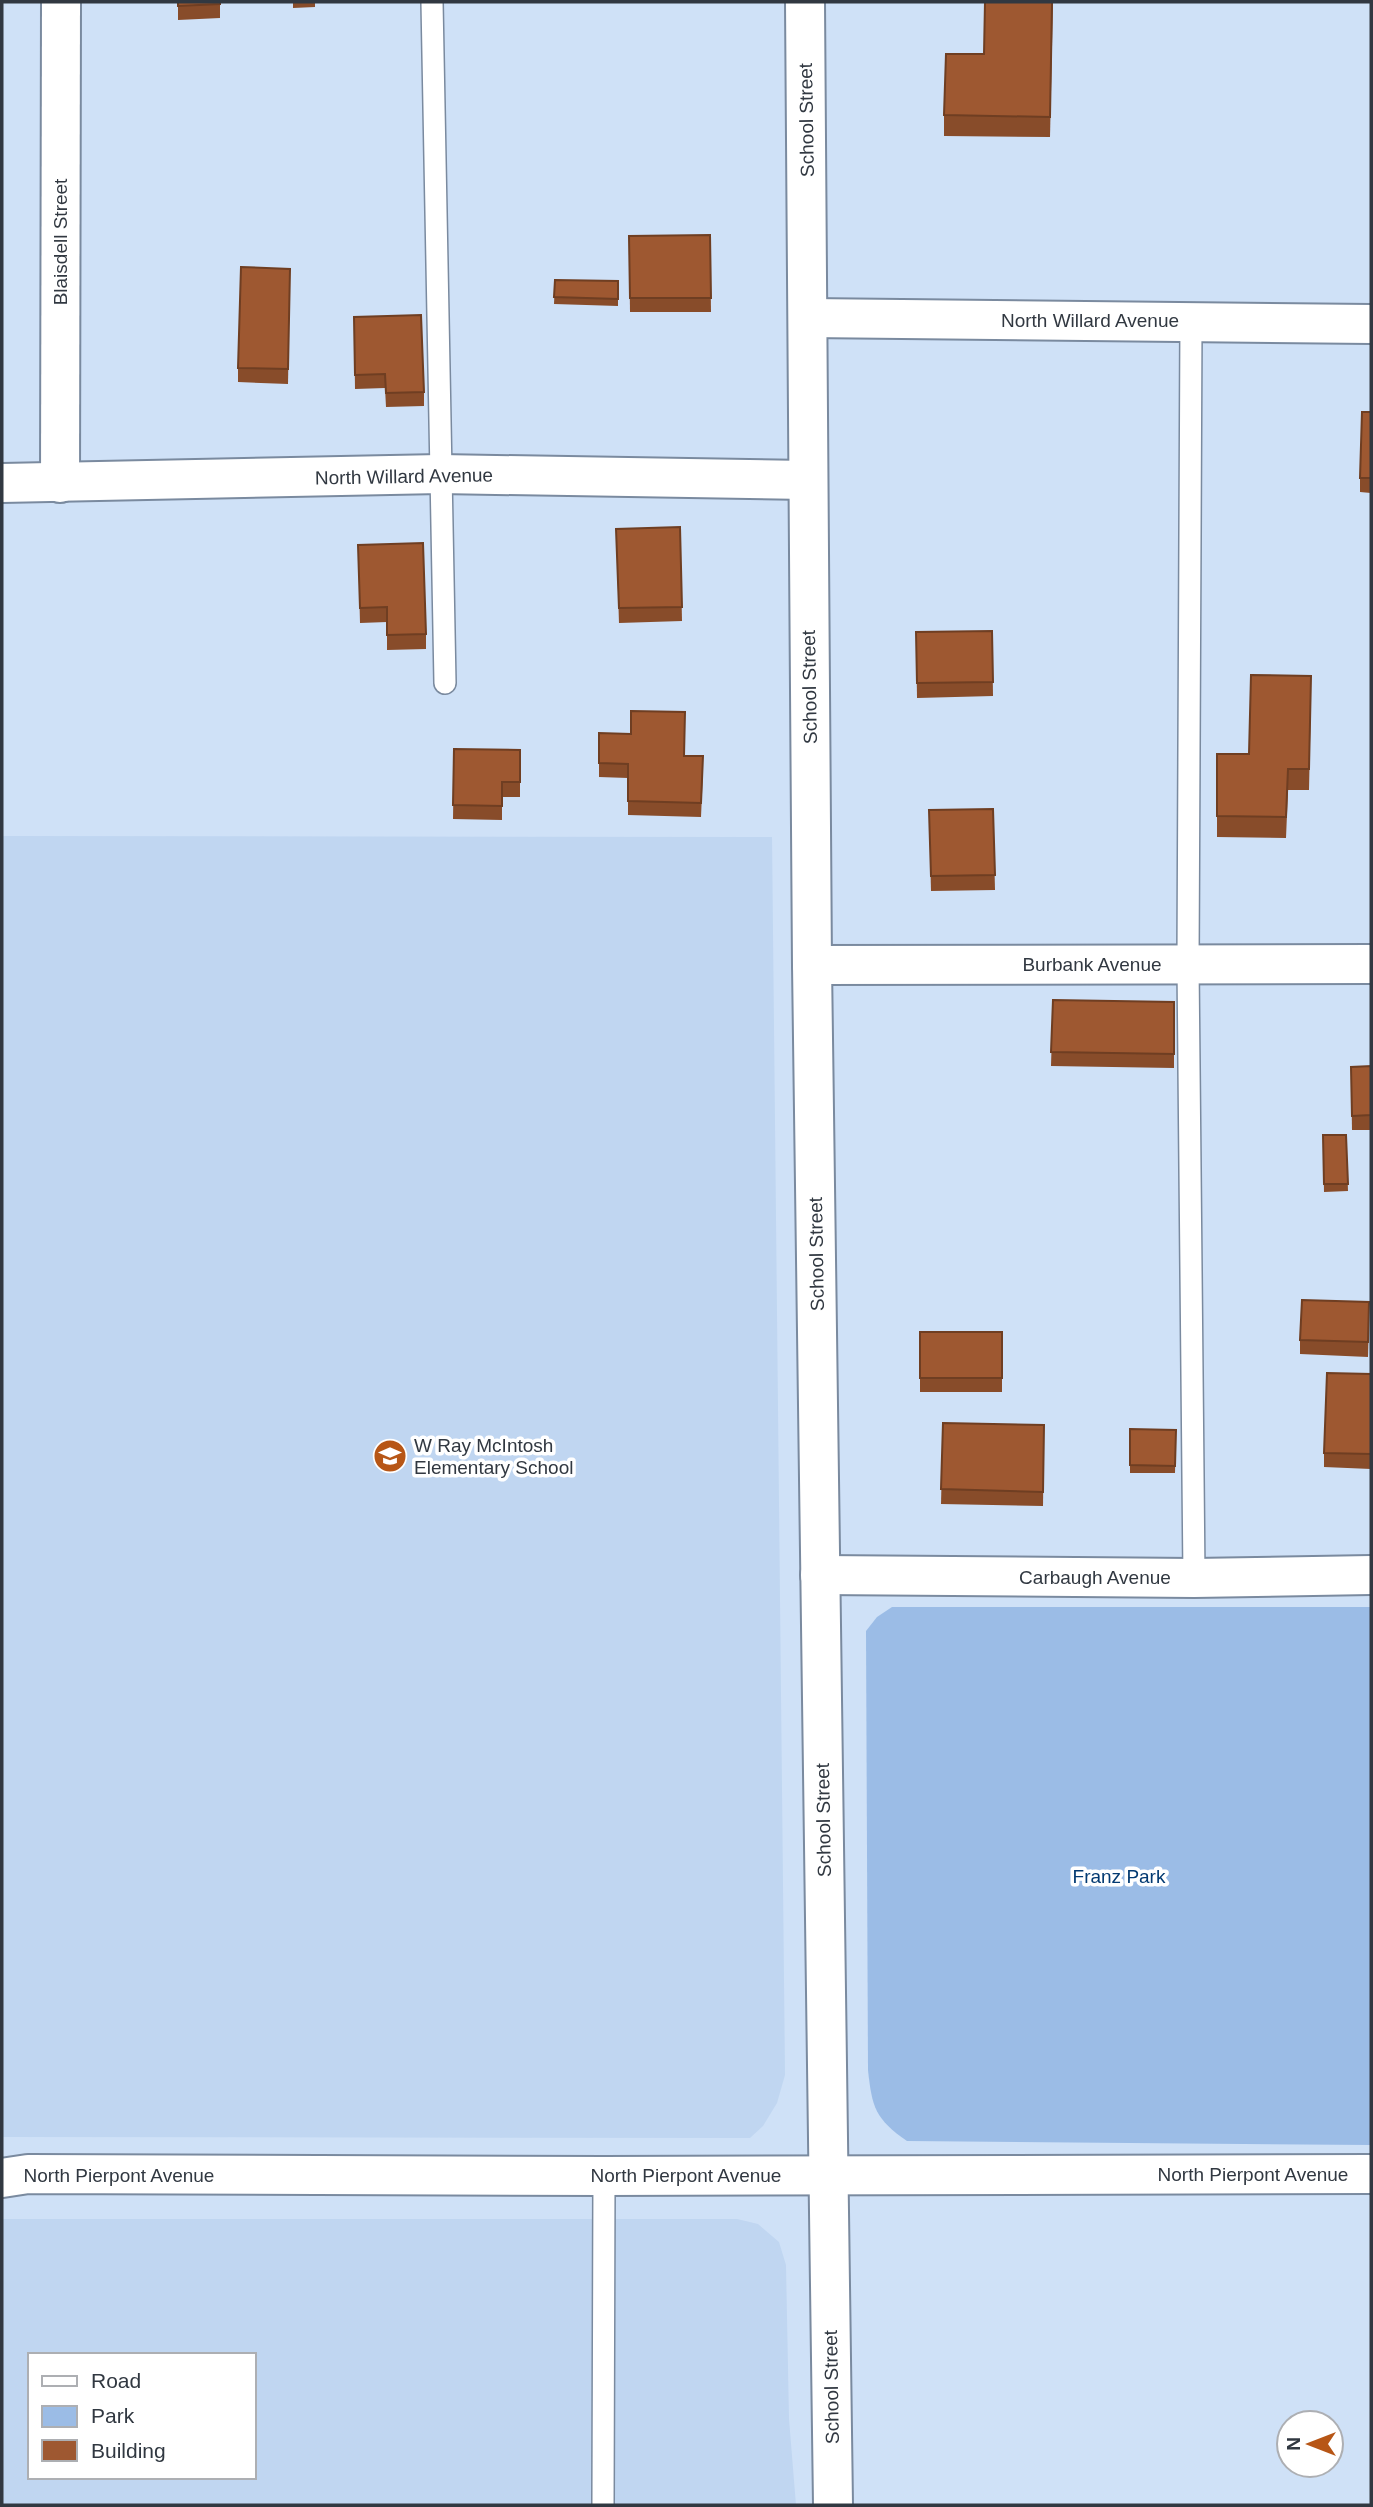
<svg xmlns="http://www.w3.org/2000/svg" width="1373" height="2507" font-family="Helvetica,sans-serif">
<rect width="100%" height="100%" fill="#cfe1f7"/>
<!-- built -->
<g fill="#c0d6f1" fill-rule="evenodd">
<polygon points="2,836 772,837 785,2075 777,2103 763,2126 750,2138 2,2137"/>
<path d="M2 2219H737L758 2224 779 2242 786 2265 789 2419 796 2505H2ZM30 2355H254V2477H30Z"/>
</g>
<!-- green -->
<path fill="#9bbce6" d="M892 1607H1371V2145L907 2141C875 2119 872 2107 868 2070L866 1631 877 1617Z"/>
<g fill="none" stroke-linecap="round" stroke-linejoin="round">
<defs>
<g id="lane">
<polyline points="432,2 445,683"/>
<polyline points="1191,321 1188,964 1194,1578"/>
<polyline points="603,2505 604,2176"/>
</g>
<g id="street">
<polyline points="809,318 1371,324"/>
<polyline points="2,483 440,474 807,480"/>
<polyline points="60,483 61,2"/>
<polyline points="812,965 1371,964"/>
<polyline points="820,1575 1194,1578 1371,1575"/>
</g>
<g id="secondary">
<polyline points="805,2 812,965 833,2505"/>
<polyline points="2,2178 28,2174 604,2176 1371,2174"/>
</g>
</defs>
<!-- lane casing -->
<use href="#lane" stroke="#7a8a9f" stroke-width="24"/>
<!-- street casing -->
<use href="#street" stroke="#7a8a9f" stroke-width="42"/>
<!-- secondary casing -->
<use href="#secondary" stroke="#7a8a9f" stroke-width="42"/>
<!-- lane -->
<use href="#lane" stroke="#fff" stroke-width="21"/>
<!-- street -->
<use href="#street" stroke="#fff" stroke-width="38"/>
<!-- secondary -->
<use href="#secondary" stroke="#fff" stroke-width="38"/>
</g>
<!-- wall -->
<g fill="#884c2a">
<polygon points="178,2 220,2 220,18 178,20"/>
<polygon points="293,2 315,2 315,7 293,8"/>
<polygon points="1053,2 1050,137 944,136 944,115 984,54"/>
<polygon points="710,235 711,312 630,312 629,236"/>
<polygon points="290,269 288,384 238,382 238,368"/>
<polygon points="555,280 618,281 618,306 554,304"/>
<polygon points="354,317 424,392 424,406 386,407 385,388 355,389"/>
<polygon points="1371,412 1371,493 1360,492 1360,478"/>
<polygon points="680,527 682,621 619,623 616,529"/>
<polygon points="358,545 426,634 426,649 387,650 387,622 360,623"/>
<polygon points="992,631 993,696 917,698 916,632"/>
<polygon points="1311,697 1309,790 1288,790 1286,838 1217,837 1217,754 1249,754"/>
<polygon points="599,733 684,756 703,771 701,817 628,815 628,778 599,777"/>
<polygon points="454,749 520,750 520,797 502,797 502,820 453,819"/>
<polygon points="993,809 995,890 931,891 929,810"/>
<polygon points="1053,1000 1174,1002 1174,1068 1051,1066"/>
<polygon points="1371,1066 1371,1130 1352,1130 1351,1067"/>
<polygon points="1323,1135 1346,1135 1348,1191 1324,1192"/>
<polygon points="1369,1317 1368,1357 1300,1354 1300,1340"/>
<rect x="920" y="1332" width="82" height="60"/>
<polygon points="1371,1374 1371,1469 1324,1467 1324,1453"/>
<polygon points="943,1423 1044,1425 1043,1506 941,1504"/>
<polygon points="1130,1429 1176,1430 1175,1473 1130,1473"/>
</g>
<!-- building -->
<g fill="#9e5831" stroke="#6f3e22" stroke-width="2">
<polygon points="178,2 220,2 220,4 178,6"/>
<polygon points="985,2 1052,2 1050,117 944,115 946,54 984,54"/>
<polygon points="710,235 711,298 630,298 629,236"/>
<polygon points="241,267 290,269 288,369 238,368"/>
<polygon points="555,280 618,281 618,299 554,297"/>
<polygon points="421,315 424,392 386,393 385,374 355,375 354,317"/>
<polygon points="1362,412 1371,412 1371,478 1360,478"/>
<polygon points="680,527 682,607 619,608 616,529"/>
<polygon points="423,543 426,634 387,635 387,607 360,608 358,545"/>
<polygon points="992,631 993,682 917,683 916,632"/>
<polygon points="1251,675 1311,676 1309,769 1288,769 1286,817 1217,816 1217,754 1249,754"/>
<polygon points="631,711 685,712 684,756 703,756 701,803 628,801 628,764 599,763 599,733 631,734"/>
<polygon points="454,749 520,750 520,782 502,782 502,806 453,805"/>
<polygon points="993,809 995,875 931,876 929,810"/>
<polygon points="1053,1000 1174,1002 1174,1054 1051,1052"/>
<polygon points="1371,1066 1371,1115 1352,1116 1351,1067"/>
<polygon points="1323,1135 1346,1135 1348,1184 1324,1184"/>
<polygon points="1302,1300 1369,1302 1368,1342 1300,1340"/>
<rect x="920" y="1332" width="82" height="46"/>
<polygon points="1327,1373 1371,1374 1371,1454 1324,1453"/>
<polygon points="943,1423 1044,1425 1043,1492 941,1489"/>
<polygon points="1130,1429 1176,1430 1175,1466 1130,1465"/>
</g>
<!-- icons -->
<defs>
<symbol id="school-disc" viewBox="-11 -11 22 22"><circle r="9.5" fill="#b75616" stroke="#fff"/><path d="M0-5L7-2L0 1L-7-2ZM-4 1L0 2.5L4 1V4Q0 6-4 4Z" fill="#fff"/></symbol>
</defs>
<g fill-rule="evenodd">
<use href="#school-disc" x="371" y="1437" width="38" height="38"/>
</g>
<g text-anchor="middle" stroke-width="7" stroke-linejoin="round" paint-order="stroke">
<!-- street labels -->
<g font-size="19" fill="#313841" stroke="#fff">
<text transform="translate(806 120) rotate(-91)" y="7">School Street</text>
<text transform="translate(60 242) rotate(-90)" y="7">Blaisdell Street</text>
<text x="1090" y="327">North Willard Avenue</text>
<text transform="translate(404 476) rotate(-1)" y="7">North Willard Avenue</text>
<text transform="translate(809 687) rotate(-91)" y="7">School Street</text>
<text x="1092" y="971">Burbank Avenue</text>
<text transform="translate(816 1254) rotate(-91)" y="7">School Street</text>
<text x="1095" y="1584">Carbaugh Avenue</text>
<text transform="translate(823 1820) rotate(-91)" y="7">School Street</text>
<text x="1253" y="2181">North Pierpont Avenue</text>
<text x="119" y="2182">North Pierpont Avenue</text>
<text x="686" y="2182">North Pierpont Avenue</text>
<text transform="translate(831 2387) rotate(-91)" y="7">School Street</text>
</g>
<!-- poi labels -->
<g font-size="19" fill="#313841" stroke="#fff" text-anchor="start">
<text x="414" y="1452">W Ray McIntosh<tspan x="414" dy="22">Elementary School</tspan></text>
</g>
<!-- park labels -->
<g font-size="19" fill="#033a72" stroke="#fff">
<text x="1119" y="1883">Franz Park</text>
</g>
</g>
<!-- border -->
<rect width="1373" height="2507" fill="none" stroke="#313841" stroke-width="7"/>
<!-- legend -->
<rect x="28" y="2353" width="228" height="126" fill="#ffffff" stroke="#adafb3" stroke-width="2"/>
<rect x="42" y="2376" width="35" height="10" fill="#ffffff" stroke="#adafb3" stroke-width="2"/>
<text x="91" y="2388" font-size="21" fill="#313841">Road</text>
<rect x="42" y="2406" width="35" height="21" fill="#9bbce6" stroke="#adafb3" stroke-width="2"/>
<text x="91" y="2423" font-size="21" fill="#313841">Park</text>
<rect x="42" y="2440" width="35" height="21" fill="#9e5831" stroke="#adafb3" stroke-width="2"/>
<text x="91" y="2458" font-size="21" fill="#313841">Building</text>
<!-- north arrow -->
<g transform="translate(1310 2444) rotate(270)"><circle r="33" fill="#ffffff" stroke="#adafb3" stroke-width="2"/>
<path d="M0-5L12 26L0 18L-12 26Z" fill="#b75616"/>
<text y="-10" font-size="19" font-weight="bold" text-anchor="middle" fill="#313841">N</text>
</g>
</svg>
